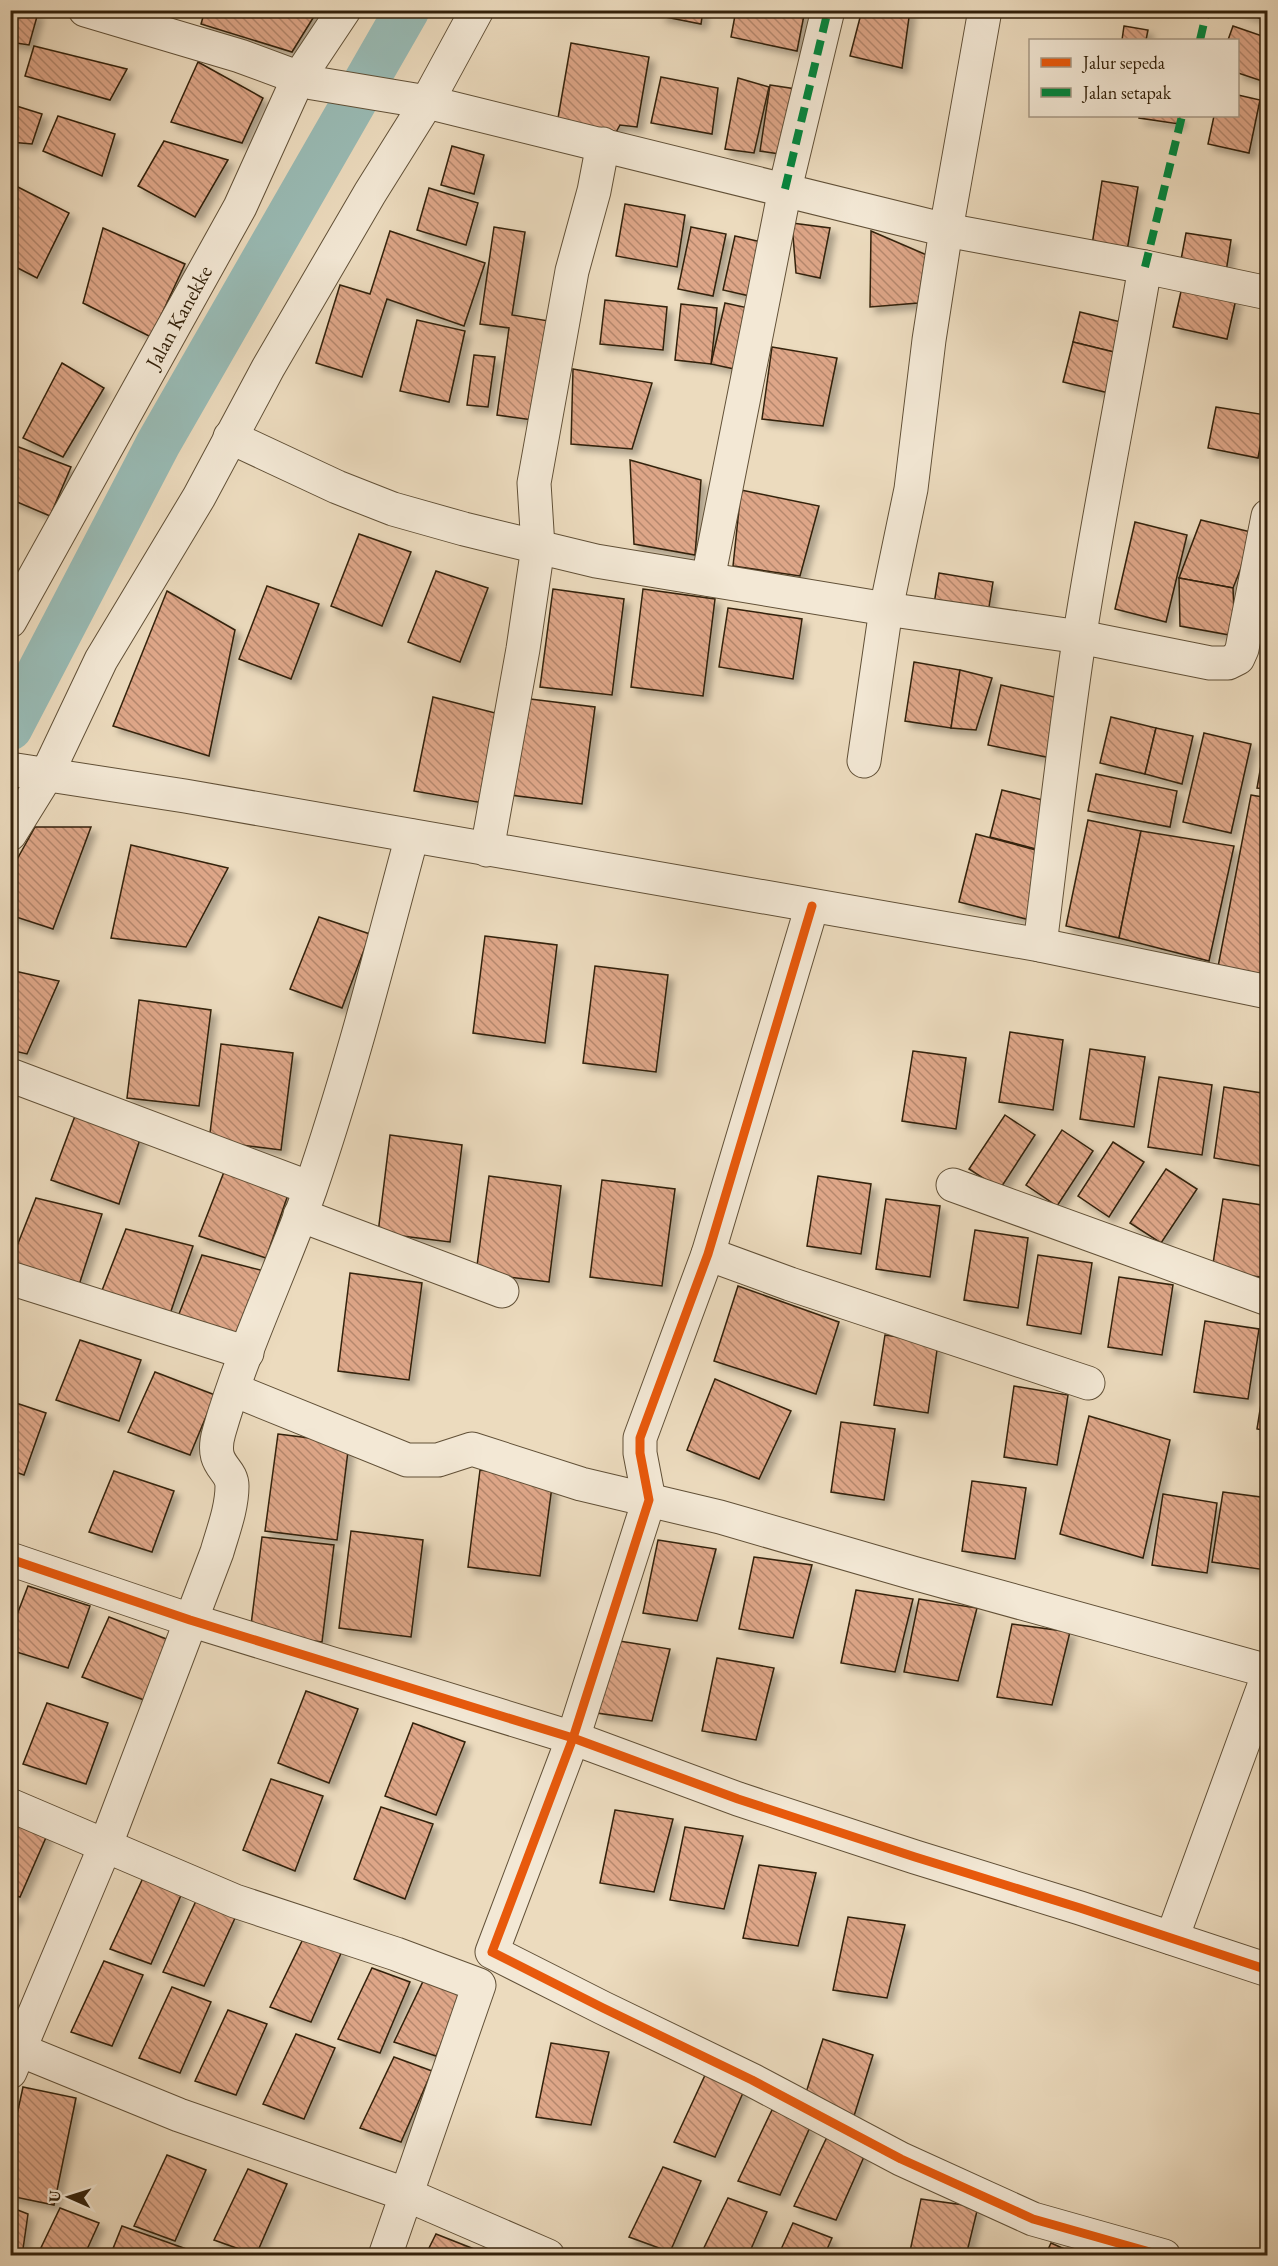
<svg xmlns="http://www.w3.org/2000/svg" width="1278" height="2266" font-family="'EB Garamond',serif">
<defs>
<pattern id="building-back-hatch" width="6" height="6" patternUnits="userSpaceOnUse" patternTransform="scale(1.5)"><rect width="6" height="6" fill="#dea688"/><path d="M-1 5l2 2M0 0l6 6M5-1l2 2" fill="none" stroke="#b5876d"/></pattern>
<filter id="shadow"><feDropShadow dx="5.5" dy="5.5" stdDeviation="3" flood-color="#0004"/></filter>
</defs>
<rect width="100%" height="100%" fill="#ecdbbe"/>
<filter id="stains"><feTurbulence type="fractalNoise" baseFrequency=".00333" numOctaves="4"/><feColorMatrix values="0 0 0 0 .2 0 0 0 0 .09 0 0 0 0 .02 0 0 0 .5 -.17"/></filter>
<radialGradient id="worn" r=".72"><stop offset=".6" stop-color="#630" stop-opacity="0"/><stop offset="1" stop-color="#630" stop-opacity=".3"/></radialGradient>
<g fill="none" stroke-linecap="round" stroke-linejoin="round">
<!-- canal -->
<polyline stroke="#99bbb5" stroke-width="45" points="10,728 158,444 407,10"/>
</g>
<!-- building -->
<g fill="url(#building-back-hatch)" stroke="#33210a" stroke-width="1.5" filter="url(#shadow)">
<polygon points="10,10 38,13 29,45 10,42"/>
<polygon points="147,10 168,10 164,19"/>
<polygon points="205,10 318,10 292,52 201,24"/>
<polygon points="662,10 703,10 701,24 660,16"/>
<polygon points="736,10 805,10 797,51 731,37"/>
<polygon points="862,10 910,10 902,68 850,56"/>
<polygon points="1236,10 1268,10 1268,21"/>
<polygon points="1124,26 1148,30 1146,40 1122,40"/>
<polygon points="1233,26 1268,38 1268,83 1238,73 1238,40 1228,40"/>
<polygon points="571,43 649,57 637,127 620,125 615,134 557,124"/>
<polygon points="34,46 127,69 110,100 25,76"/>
<polygon points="198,62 263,98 242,143 171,122"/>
<polygon points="661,77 718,88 712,134 651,123"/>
<polygon points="738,78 769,87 754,153 725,149"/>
<polygon points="770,85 796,89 786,155 760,151"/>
<polygon points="1238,95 1260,100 1249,153 1208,144 1214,116 1238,116"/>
<polygon points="10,104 42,114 32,144 10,142"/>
<polygon points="58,116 115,134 102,176 43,151"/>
<polygon points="1139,116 1180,116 1179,124 1139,118"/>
<polygon points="164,141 228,160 195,217 138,186"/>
<polygon points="452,146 484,155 474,194 441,185"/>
<polygon points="1102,181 1138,187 1127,251 1092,245"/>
<polygon points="10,183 69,213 37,278 10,264"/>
<polygon points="429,188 478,203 466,245 417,230"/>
<polygon points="625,204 685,215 677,267 616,256"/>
<polygon points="792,223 830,228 820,278 796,273"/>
<polygon points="494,227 525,232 512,315 555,322 540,421 497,415 509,328 480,324"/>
<polygon points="691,227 726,234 713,296 678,289"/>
<polygon points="103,228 185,264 151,337 83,303"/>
<polygon points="390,231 485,263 464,326 387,299 362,377 316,363 340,285 370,294"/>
<polygon points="871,231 929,256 918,303 870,307"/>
<polygon points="1186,233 1231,240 1226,272 1180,265"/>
<polygon points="735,236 766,243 754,297 723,290"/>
<polygon points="1182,287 1236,299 1227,339 1173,327"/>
<polygon points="605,300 667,307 663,350 600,344"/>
<polygon points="725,303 753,309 739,370 711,364"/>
<polygon points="681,304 717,308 711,364 675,360"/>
<polygon points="1080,312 1129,324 1122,354 1073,342"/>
<polygon points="417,320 465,331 449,402 400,391"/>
<polygon points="1073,342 1122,354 1113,394 1063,382"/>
<polygon points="772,347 837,358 823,426 762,419"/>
<polygon points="474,355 495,357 488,407 467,405"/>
<polygon points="62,363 104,388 63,457 23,438"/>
<polygon points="573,369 652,383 632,449 571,444"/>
<polygon points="1216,407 1266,415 1258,458 1208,448"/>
<polygon points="16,446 71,467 50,516 10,499 10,458"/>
<polygon points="630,460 701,480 695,555 634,544"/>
<polygon points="741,490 819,506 800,576 733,566"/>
<polygon points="1201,520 1255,533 1233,588 1179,578"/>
<polygon points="1135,522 1187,535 1166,622 1115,609"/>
<polygon points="359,534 411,552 382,626 331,606"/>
<polygon points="10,567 22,574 10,589"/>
<polygon points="436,571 488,588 460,662 408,642"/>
<polygon points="939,573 993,582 988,613 934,604"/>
<polygon points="1179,578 1233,588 1235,636 1180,626"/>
<polygon points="267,586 319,604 291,679 239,659"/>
<polygon points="553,589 624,599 612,695 540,687"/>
<polygon points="643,589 715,599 703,696 631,687"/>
<polygon points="167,591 235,630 209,756 113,726"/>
<polygon points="728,608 802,619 793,679 719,667"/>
<polygon points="914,662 960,670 951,728 905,721"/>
<polygon points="960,670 992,678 976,730 951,728"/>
<polygon points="1001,685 1068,700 1056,759 988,745"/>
<polygon points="433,697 503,715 483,803 414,791"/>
<polygon points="522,698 595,707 582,804 510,795"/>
<polygon points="1111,717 1156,728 1145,774 1100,763"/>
<polygon points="1156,728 1193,736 1182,784 1145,774"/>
<polygon points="1267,731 1268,731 1268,789 1257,788"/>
<polygon points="1204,733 1251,744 1231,833 1183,822"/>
<polygon points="1096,774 1177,791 1170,827 1088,811"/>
<polygon points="1002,790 1047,801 1036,849 990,837"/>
<polygon points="1251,795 1268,798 1268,982 1217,972"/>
<polygon points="1088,820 1141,831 1119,938 1066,926"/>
<polygon points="35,827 91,827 53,929 10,915 10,872"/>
<polygon points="1141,831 1234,846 1209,961 1119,938"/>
<polygon points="976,834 1047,853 1030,920 959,902"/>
<polygon points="131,845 228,868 186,947 111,938"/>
<polygon points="319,917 370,934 342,1008 290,989"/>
<polygon points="485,936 557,945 545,1043 473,1033"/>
<polygon points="595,966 668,975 656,1072 583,1063"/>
<polygon points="10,970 59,981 27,1054 10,1050"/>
<polygon points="139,1000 211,1010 199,1106 127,1098"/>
<polygon points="1010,1032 1063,1040 1053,1110 999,1102"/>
<polygon points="221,1044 293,1053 281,1150 209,1141"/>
<polygon points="1090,1049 1145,1057 1134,1127 1080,1119"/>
<polygon points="913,1051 966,1058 956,1129 902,1121"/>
<polygon points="1159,1077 1212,1085 1202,1155 1148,1147"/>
<polygon points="1224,1087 1268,1094 1267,1167 1214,1158"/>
<polygon points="1005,1115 1035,1135 1000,1189 969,1169"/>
<polygon points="75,1116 142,1133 119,1204 51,1180"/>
<polygon points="1062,1130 1093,1151 1057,1206 1026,1185"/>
<polygon points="390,1135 462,1145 450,1242 378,1233"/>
<polygon points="1113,1142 1144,1162 1109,1217 1078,1196"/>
<polygon points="1166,1169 1197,1189 1161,1243 1130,1223"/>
<polygon points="224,1172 290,1189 266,1258 199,1236"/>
<polygon points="489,1176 561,1186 549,1282 476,1273"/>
<polygon points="818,1176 871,1184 861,1254 807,1246"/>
<polygon points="602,1180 675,1189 662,1286 590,1277"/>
<polygon points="36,1198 102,1214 79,1285 11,1261"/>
<polygon points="886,1199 940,1206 930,1277 876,1269"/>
<polygon points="1223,1199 1268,1206 1266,1278 1212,1270"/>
<polygon points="126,1229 193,1246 169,1317 101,1293"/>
<polygon points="975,1230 1028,1238 1018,1308 964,1300"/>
<polygon points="202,1255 268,1272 245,1343 177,1319"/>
<polygon points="1038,1255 1092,1263 1081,1334 1027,1325"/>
<polygon points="350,1273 422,1283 409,1380 338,1371"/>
<polygon points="1119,1277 1173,1285 1162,1355 1108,1347"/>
<polygon points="738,1286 839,1322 816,1394 714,1361"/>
<polygon points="1205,1321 1259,1329 1248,1399 1194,1392"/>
<polygon points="885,1335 938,1343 928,1413 874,1405"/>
<polygon points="80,1340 141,1360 119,1421 56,1400"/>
<polygon points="1268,1360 1268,1431 1257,1429"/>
<polygon points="155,1372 215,1395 190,1455 128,1432"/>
<polygon points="715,1379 791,1411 759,1479 687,1450"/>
<polygon points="1014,1386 1068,1395 1057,1465 1004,1457"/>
<polygon points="10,1401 46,1413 24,1475 10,1470"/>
<polygon points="1089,1416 1170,1440 1143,1558 1060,1534"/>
<polygon points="841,1422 895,1429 884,1500 831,1492"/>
<polygon points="278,1434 349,1443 337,1540 265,1531"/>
<polygon points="480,1470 553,1479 540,1576 468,1567"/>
<polygon points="114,1471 174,1491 152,1552 89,1532"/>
<polygon points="972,1481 1026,1488 1015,1559 962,1551"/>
<polygon points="1223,1492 1268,1498 1266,1570 1212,1562"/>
<polygon points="1163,1494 1217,1503 1207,1573 1152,1565"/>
<polygon points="351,1531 423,1540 411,1637 339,1628"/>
<polygon points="262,1537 334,1545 322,1642 250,1633"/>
<polygon points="658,1540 716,1549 697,1621 643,1613"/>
<polygon points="754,1557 812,1565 793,1638 739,1629"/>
<polygon points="28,1586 90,1606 68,1668 10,1650 10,1633"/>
<polygon points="856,1590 913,1599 895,1672 841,1663"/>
<polygon points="919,1599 977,1608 958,1681 904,1672"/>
<polygon points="109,1617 169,1640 144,1700 82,1677"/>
<polygon points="1012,1624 1070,1632 1052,1705 997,1697"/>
<polygon points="613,1640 670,1649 652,1721 597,1713"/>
<polygon points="717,1658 774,1668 756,1740 702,1731"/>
<polygon points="306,1691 358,1709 329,1783 278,1763"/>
<polygon points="47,1703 108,1723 86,1784 23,1764"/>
<polygon points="413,1723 465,1742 436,1815 385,1796"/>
<polygon points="271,1779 323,1796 295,1871 243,1850"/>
<polygon points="381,1807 433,1824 405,1899 354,1879"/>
<polygon points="615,1810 673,1819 654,1892 600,1883"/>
<polygon points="10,1815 51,1826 20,1897 10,1894"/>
<polygon points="685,1827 743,1836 724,1909 670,1900"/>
<polygon points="759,1865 816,1873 798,1946 743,1938"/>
<polygon points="143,1878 182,1893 151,1964 110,1949"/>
<polygon points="196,1901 236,1916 204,1986 163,1972"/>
<polygon points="10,1909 17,1912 10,1926"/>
<polygon points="848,1917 905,1925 887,1998 833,1990"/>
<polygon points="304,1937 342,1951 311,2022 270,2007"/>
<polygon points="104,1961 143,1975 112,2046 71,2032"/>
<polygon points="372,1968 410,1982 380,2053 338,2039"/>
<polygon points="428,1971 467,1985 436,2056 394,2042"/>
<polygon points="172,1987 211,2002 180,2073 139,2058"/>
<polygon points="228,2010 267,2024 236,2095 195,2081"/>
<polygon points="296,2034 335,2048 304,2119 263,2104"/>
<polygon points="823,2039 873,2055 854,2116 804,2099"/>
<polygon points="551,2043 609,2052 591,2125 536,2117"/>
<polygon points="394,2057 432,2071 401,2142 360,2128"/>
<polygon points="707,2071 746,2086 715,2157 674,2142"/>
<polygon points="23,2087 76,2098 54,2205 10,2196 10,2147"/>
<polygon points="772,2110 811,2125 780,2195 738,2181"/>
<polygon points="828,2135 867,2150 836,2220 794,2206"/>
<polygon points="167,2155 206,2170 175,2241 134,2226"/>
<polygon points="663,2167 701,2181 670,2252 629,2237"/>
<polygon points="248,2169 287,2184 256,2255 214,2240"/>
<polygon points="728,2198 767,2212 748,2256 700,2256"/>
<polygon points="921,2199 978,2207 966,2256 909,2256"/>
<polygon points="10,2207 28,2214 22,2256 10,2254"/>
<polygon points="60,2208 99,2223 84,2256 37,2256"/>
<polygon points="793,2223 832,2238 824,2256 778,2256"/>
<polygon points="122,2226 206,2256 110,2256"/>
<polygon points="436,2234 474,2249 471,2256 425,2256"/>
<polygon points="1051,2243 1080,2256 1045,2256"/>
</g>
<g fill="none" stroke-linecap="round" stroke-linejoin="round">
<defs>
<g id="minor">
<polyline points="85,10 240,56 313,83 427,102 946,230 1145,267 1268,293"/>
<polyline points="230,437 337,487 393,509 464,529 596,561 886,609 1080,637 1210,663 1228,663 1238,658 1242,649 1268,516"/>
<polyline points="708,579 785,189 828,10"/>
<polyline points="10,621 240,207 298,79 344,10"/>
<polyline points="864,761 886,609 911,489 929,340 946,230 985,10"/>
<polyline points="10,834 46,776 101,660 199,497 268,368 370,193 427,102 477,10"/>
<polyline points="487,850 523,649 538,547 534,483 572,271 594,191 603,144"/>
<polyline points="812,906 708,1254 640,1438 640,1453 649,1500 573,1738 492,1952 603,2008 752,2080 901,2159 1033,2219 1164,2256"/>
<path d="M1040 945C1053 842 1064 738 1080 634 1099 511 1124 390 1145 267"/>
<polyline points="10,1075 310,1188"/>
<polyline points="953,1185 1268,1299"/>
<polyline points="300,1215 502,1291"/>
<polyline points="708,1254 790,1284 1088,1383"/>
<polyline points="10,1278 247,1353"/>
<polyline points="234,1390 407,1460 438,1460 472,1449 581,1484 720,1517 913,1573 1268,1671"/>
<polyline points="10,1559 190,1620 573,1738 738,1799 915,1857 1080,1908 1268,1970"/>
<polyline points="10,1805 235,1901 396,1954 479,1985 385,2256"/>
<polyline points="1172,1938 1268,1675"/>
<polyline points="10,2046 179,2115 405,2194 548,2256"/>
<path d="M10 2072 106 1844 217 1552C223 1531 232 1508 232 1486 232 1467 209 1467 219 1432 243 1349 281 1271 310 1190 350 1074 380 955 412 836"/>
</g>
<polyline id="tertiary" points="10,769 185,796 1040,945 1268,992"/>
</defs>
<!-- minor casing -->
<use href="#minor" stroke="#615037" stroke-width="35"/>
<!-- tertiary casing -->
<use href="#tertiary" stroke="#615037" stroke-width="35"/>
<!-- minor -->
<use href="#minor" stroke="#f3e8d5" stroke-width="33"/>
<!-- tertiary -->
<use href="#tertiary" stroke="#f3e8d5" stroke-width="33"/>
<!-- quiet -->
<g stroke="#00873e" stroke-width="8" stroke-dasharray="15 8" stroke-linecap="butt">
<polyline points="1200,40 1207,10"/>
<polyline points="785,189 828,10"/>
<polyline points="1145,267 1182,116"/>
</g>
<defs>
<g id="cycleway">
<polyline points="812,906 708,1254 640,1438 640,1453 649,1500 573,1738 492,1952 603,2008 752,2080 901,2159 1033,2219 1164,2256"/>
<polyline points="10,1559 190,1620 573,1738 738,1799 915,1857 1080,1908 1268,1970"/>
</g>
</defs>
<!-- cycleway casing -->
<use href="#cycleway" stroke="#f3e8d5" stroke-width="13"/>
<!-- cycleway -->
<use href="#cycleway" stroke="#e8590c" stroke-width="9"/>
</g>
<g text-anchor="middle" stroke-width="4.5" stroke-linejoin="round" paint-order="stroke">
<!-- street labels -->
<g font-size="21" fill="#33210a" stroke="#f3e8d5">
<text transform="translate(179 317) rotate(-61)" y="7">Jalan Kanekke</text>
</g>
</g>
<!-- margin -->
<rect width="1278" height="2266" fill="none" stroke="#ecdbbe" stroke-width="36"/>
<rect x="12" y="12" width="1254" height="2242" fill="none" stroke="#33210a" stroke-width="3"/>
<rect x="18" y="18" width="1242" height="2230" fill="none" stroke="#33210a" stroke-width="1.5"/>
<!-- legend -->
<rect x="1029" y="39" width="210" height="78" fill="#f3e8d5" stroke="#a69884" stroke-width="1.5"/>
<rect x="1041" y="58" width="30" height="9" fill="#e8590c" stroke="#a69884" stroke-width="1.5"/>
<text x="1083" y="69" font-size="18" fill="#33210a">Jalur sepeda</text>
<rect x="1041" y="88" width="30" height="9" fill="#00873e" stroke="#a69884" stroke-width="1.5"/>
<text x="1083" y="99" font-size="18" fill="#33210a">Jalan setapak</text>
<!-- north arrow -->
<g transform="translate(69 2197) rotate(273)" stroke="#f3e8d5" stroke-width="4.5" paint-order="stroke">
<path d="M0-4.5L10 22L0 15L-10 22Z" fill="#33210a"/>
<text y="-9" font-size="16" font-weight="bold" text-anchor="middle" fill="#33210a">U</text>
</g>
<rect width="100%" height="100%" filter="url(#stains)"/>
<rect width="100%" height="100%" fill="url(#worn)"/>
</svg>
